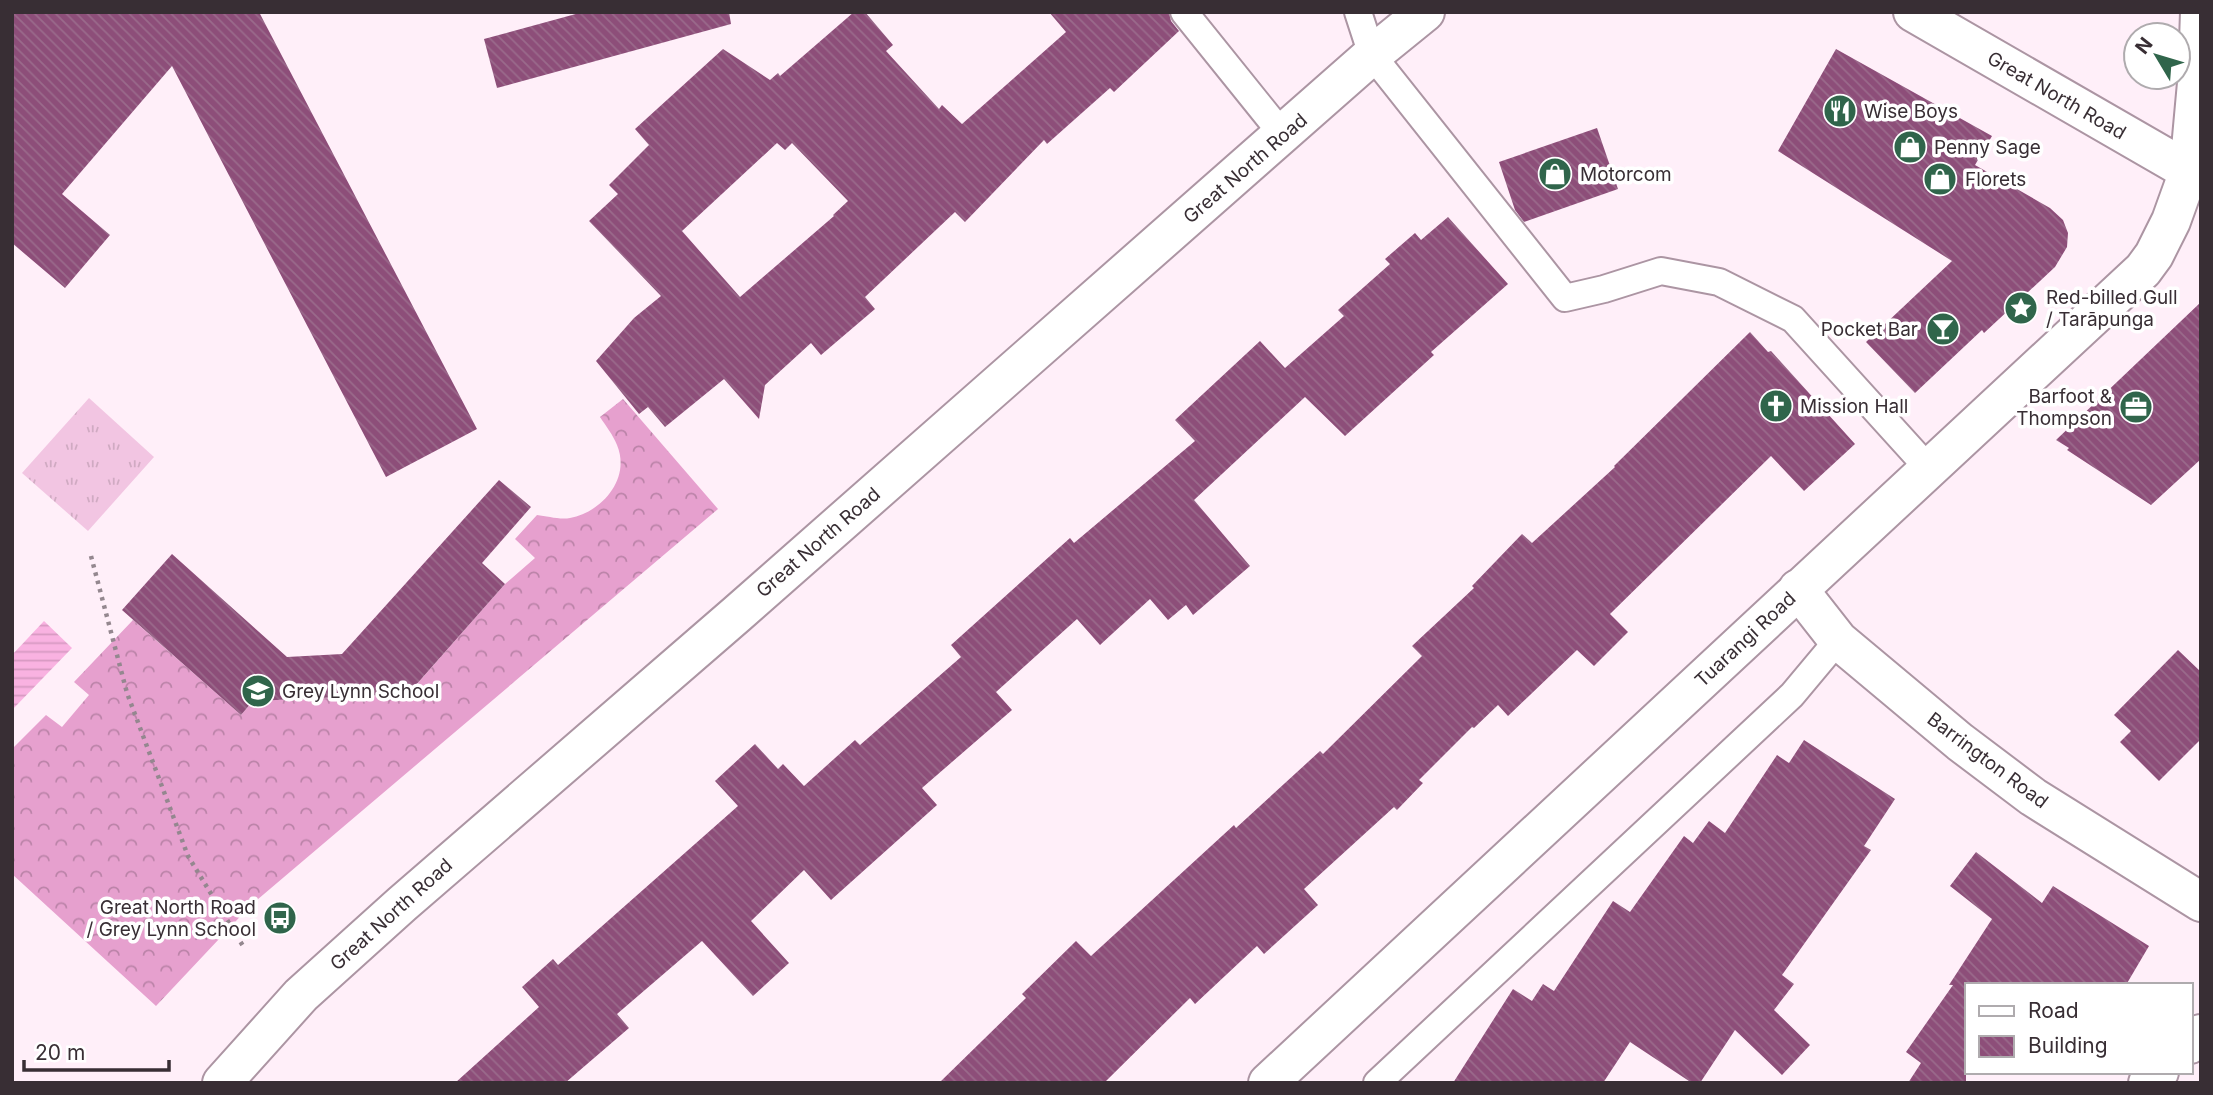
<svg xmlns="http://www.w3.org/2000/svg" width="2213" height="1095" font-family="Inter,sans-serif">
<defs>
<pattern id="grass-tufts" width="24" height="20" patternUnits="userSpaceOnUse" patternTransform="scale(1.75)"><rect width="24" height="20" fill="#f2c5e2"/><path d="M3 7l-1-3M5 7V3M7 7l1-3M15 17l-1-3M17 17v-4M19 17l1-3" fill="none" stroke="#d0aac2"/></pattern>
<pattern id="forest-crowns" width="20" height="18" patternUnits="userSpaceOnUse" patternTransform="scale(1.75)"><rect width="20" height="18" fill="#e6a0ce"/><path d="M2 6a3 3 0 1 1 6 0M12 15a3 3 0 1 1 6 0" fill="none" stroke="#bb83a8"/></pattern>
<pattern id="water-rules" width="6" height="5" patternUnits="userSpaceOnUse" patternTransform="scale(1.75)"><rect width="6" height="5" fill="#f9b2e1"/><path d="M0 2.5h6" fill="none" stroke="#d699c2"/></pattern>
<pattern id="building-back-hatch" width="6" height="6" patternUnits="userSpaceOnUse" patternTransform="scale(1.75)"><rect width="6" height="6" fill="#8d4e79"/><path d="M-1 5l2 2M0 0l6 6M5-1l2 2" fill="none" stroke="#9a6a8b"/></pattern>
</defs>
<rect width="100%" height="100%" fill="#ffeff9"/>
<!-- grass -->
<polygon fill="url(#grass-tufts)" points="89,398 154,457 88,531 22,473"/>
<!-- forest -->
<path fill="url(#forest-crowns)" d="M623 399 718 509 251 905 156 1006 12 874V749L46 715 62 727 89 695 74 682 133 620 241 715 277 674 279 700 377 696V678L402 701 505 584 535 558 515 539 537 515C547 516 560 520 570 518 602 512 631 479 617 445 613 435 606 426 600 417Z"/>
<!-- water -->
<polygon fill="url(#water-rules)" points="44,621 72,648 12,710 12,655"/>
<!-- building -->
<g fill="url(#building-back-hatch)" fill-rule="evenodd">
<polygon points="12,12 259,12 477,429 386,477 172,66 62,194 110,235 65,288 12,243"/>
<polygon points="583,12 729,12 731,24 497,88 484,39"/>
<path d="M854 12H865L893 45 886 51 939 109 942 105 962 124 1066 32 1049 12H1169L1171 21 1179 31 1114 92 1110 88 1047 144 1044 140 965 222 955 212 865 297 875 309 821 355 811 343 765 385 759 419 724 379 665 427 648 407 639 414 596 361 634 318 661 296 589 221 618 194 609 185 649 145 635 129 723 49 770 80 778 73 780 76ZM777 143 785 150 792 143 848 201 833 215 834 216 740 297 682 231Z"/>
<polygon points="1836,49 1992,136 1975,165 2050,208 2063,220 2068,233 2067,247 2055,267 1984,333 1982,330 1915,393 1866,342 1952,261 1778,151"/>
<polygon points="1597,128 1618,189 1524,222 1515,210 1499,162"/>
<polygon points="1448,217 1508,284 1431,352 1434,355 1345,436 1305,397 1194,500 1250,566 1193,615 1186,605 1168,620 1150,599 1100,645 1077,619 996,692 1012,710 922,788 937,805 831,900 804,870 751,921 789,963 753,996 702,941 617,1014 629,1028 565,1083 455,1083 539,1007 522,987 553,959 558,965 738,806 715,781 755,744 778,769 783,764 804,786 855,740 860,745 961,657 951,645 1070,538 1074,543 1195,441 1175,420 1260,341 1285,368 1344,316 1338,310 1390,264 1385,259 1415,233 1421,240"/>
<polygon points="2201,302 2201,459 2151,505 2067,450 2069,448 2056,440"/>
<polygon points="1750,332 1768,352 1771,351 1855,444 1804,491 1771,456 1610,614 1628,632 1594,666 1577,650 1508,716 1498,705 1474,728 1472,727 1419,780 1423,783 1397,810 1394,807 1304,889 1318,905 1264,954 1257,946 1195,1004 1190,998 1104,1083 939,1083 1026,998 1022,994 1076,941 1091,956 1234,825 1236,828 1320,751 1323,754 1422,656 1412,646 1474,588 1472,586 1522,534 1532,543 1615,467 1614,466"/>
<polygon points="499,480 531,507 482,563 505,584 408,694 253,701 241,715 122,610 172,554 287,657 342,654"/>
<polygon points="2178,650 2201,672 2201,739 2159,781 2120,742 2131,731 2114,715"/>
<polygon points="1804,740 1895,799 1864,846 1871,850 1782,975 1794,984 1774,1010 1810,1045 1782,1075 1735,1030 1700,1083 1692,1083 1630,1042 1603,1083 1453,1083 1513,989 1532,1001 1543,984 1554,991 1613,901 1630,912 1684,836 1693,843 1709,821 1725,833 1777,755 1789,763"/>
<polygon points="1976,852 2042,903 2053,886 2149,946 2126,985 1966,985 1966,1083 1908,1083 1921,1063 1906,1052 1953,985 1949,985 1992,919 1950,886"/>
</g>
<g fill="none" stroke-linecap="round" stroke-linejoin="round">
<defs>
<g id="lane">
<polyline points="1184,12 1283,135"/>
<polyline points="1358,12 1372,55 1565,298 1604,289 1661,271 1719,282 1793,319 1929,469"/>
<polyline points="1377,1083 1792,695 1838,640"/>
</g>
<g id="street">
<polyline points="1798,589 1838,640 1960,742 2033,797 2201,902"/>
<polyline points="2190,1044 2201,1034"/>
<polyline points="2148,1083 2159,1072"/>
</g>
<polyline id="secondary" points="1268,1083 2143,270 2154,255 2171,221 2189,171 2198,72 2200,12"/>
<g id="primary">
<polyline points="1913,12 2201,178"/>
<polyline points="222,1083 301,995 402,904 737,614 1372,55 1425,12"/>
</g>
</defs>
<!-- lane casing -->
<use href="#lane" stroke="#ac95a3" stroke-width="30"/>
<!-- street casing -->
<use href="#street" stroke="#ac95a3" stroke-width="42"/>
<!-- secondary casing -->
<use href="#secondary" stroke="#ac95a3" stroke-width="42"/>
<!-- primary casing -->
<use href="#primary" stroke="#ac95a3" stroke-width="42"/>
<!-- path -->
<polyline stroke="#94878f" stroke-width="4.5" stroke-dasharray="3.5 5" stroke-linecap="butt" points="91,556 127,693 188,856 243,946"/>
<!-- lane -->
<use href="#lane" stroke="#fff" stroke-width="26"/>
<!-- street -->
<use href="#street" stroke="#fff" stroke-width="38"/>
<!-- secondary -->
<use href="#secondary" stroke="#fff" stroke-width="38"/>
<!-- primary -->
<use href="#primary" stroke="#fff" stroke-width="38"/>
</g>
<!-- icons -->
<defs>
<symbol id="restaurant-disc" viewBox="-11 -11 22 22"><circle r="9.5" fill="#30654b" stroke="#fff"/><path d="M-5-6h1v4h1v-4h1v4h1v-4h1v5L-1.5 .5V6h-2V.5L-5-1ZM5-6V6H3V1.5H1.5Q1.5-4 5-6Z" fill="#fff"/></symbol>
<symbol id="shop-disc" viewBox="-11 -11 22 22"><circle r="9.5" fill="#30654b" stroke="#fff"/><path d="M-5-2.5h2.3a2.7 3.5 0 0 1 5.4 0H5L5.5 6h-11ZM-1.5-2.5h3a1.5 2.3 0 0 0-3 0Z" fill="#fff"/></symbol>
<symbol id="sight-disc" viewBox="-11 -11 22 22"><circle r="9.5" fill="#30654b" stroke="#fff"/><path d="M0-6L1.8-2.2L6-1.7L2.9 1.2L3.7 5.4L0 3.3L-3.7 5.4L-2.9 1.2L-6-1.7L-1.8-2.2Z" fill="#fff"/></symbol>
<symbol id="bar-disc" viewBox="-11 -11 22 22"><circle r="9.5" fill="#30654b" stroke="#fff"/><path d="M-6-5H6L.8 .8V4.5H3.5V6h-7V4.5H-.8V.8Z" fill="#fff"/></symbol>
<symbol id="church-disc" viewBox="-11 -11 22 22"><circle r="9.5" fill="#30654b" stroke="#fff"/><path d="M-1.2-6h2.4v3.5h3.3v2.4h-3.3V6h-2.4V-.1h-3.3v-2.4h3.3Z" fill="#fff"/></symbol>
<symbol id="office-disc" viewBox="-11 -11 22 22"><circle r="9.5" fill="#30654b" stroke="#fff"/><path d="M-6-3h4V-5.5h4V-3h4V5H-6ZM-1-4.5V-3h2v-1.5ZM-6 0V1H6V0Z" fill="#fff"/></symbol>
<symbol id="school-disc" viewBox="-11 -11 22 22"><circle r="9.5" fill="#30654b" stroke="#fff"/><path d="M0-5L7-2L0 1L-7-2ZM-4 1L0 2.5L4 1V4Q0 6-4 4Z" fill="#fff"/></symbol>
<symbol id="bus-disc" viewBox="-11 -11 22 22"><circle r="9.5" fill="#30654b" stroke="#fff"/><path d="M-5-6H5V4H4V6H2V4H-2V6H-4V4H-5ZM-3.5-4V0h7V-4ZM-3.5 1.2v1.5H-2V1.2ZM2 1.2v1.5H3.5V1.2Z" fill="#fff"/></symbol>
</defs>
<g fill-rule="evenodd">
<use href="#restaurant-disc" x="1821" y="92" width="38" height="38"/>
<use href="#shop-disc" x="1891" y="128" width="38" height="38"/>
<use href="#shop-disc" x="1536" y="155" width="38" height="38"/>
<use href="#shop-disc" x="1921" y="160" width="38" height="38"/>
<use href="#sight-disc" x="2002" y="289" width="38" height="38"/>
<use href="#bar-disc" x="1924" y="310" width="38" height="38"/>
<use href="#church-disc" x="1757" y="387" width="38" height="38"/>
<use href="#office-disc" x="2117" y="388" width="38" height="38"/>
<use href="#school-disc" x="239" y="672" width="38" height="38"/>
<use href="#bus-disc" x="261" y="899" width="38" height="38"/>
</g>
<g text-anchor="middle" stroke-width="7" stroke-linejoin="round" paint-order="stroke">
<!-- street labels -->
<g font-size="19" fill="#382e34" stroke="#fff">
<text transform="translate(2057 95) rotate(30)" y="7">Great North Road</text>
<text transform="translate(1245 168) rotate(-41)" y="7">Great North Road</text>
<text transform="translate(818 542) rotate(-41)" y="7">Great North Road</text>
<text transform="translate(1745 639) rotate(-43)" y="7">Tuarangi Road</text>
<text transform="translate(1988 760) rotate(37)" y="7">Barrington Road</text>
<text transform="translate(391 914) rotate(-42)" y="7">Great North Road</text>
</g>
<!-- poi labels -->
<g font-size="19" fill="#382e34" stroke="#fff" text-anchor="start">
<text x="1864" y="118">Wise Boys</text>
<text x="1934" y="154">Penny Sage</text>
<text x="1580" y="181">Motorcom</text>
<text x="1965" y="186">Florets</text>
<text x="2046" y="304">Red-billed Gull<tspan x="2046" dy="22">/ Tarāpunga</tspan></text>
<text x="1918" y="336" text-anchor="end">Pocket Bar</text>
<text x="2112" y="403" text-anchor="end">Barfoot &amp;<tspan x="2112" dy="22">Thompson</tspan></text>
<text x="1800" y="413">Mission Hall</text>
<text x="282" y="698">Grey Lynn School</text>
<text x="256" y="914" text-anchor="end">Great North Road<tspan x="256" dy="22">/ Grey Lynn School</tspan></text>
</g>
</g>
<!-- border -->
<rect width="2213" height="1095" fill="none" stroke="#382e34" stroke-width="28"/>
<!-- legend -->
<rect x="1965" y="983" width="228" height="91" fill="#ffffff" stroke="#afabae" stroke-width="2"/>
<rect x="1979" y="1006" width="35" height="10" fill="#ffffff" stroke="#afabae" stroke-width="2"/>
<text x="2028" y="1018" font-size="21" fill="#382e34">Road</text>
<rect x="1979" y="1036" width="35" height="21" fill="url(#building-back-hatch)" stroke="#afabae" stroke-width="2"/>
<text x="2028" y="1053" font-size="21" fill="#382e34">Building</text>
<!-- north arrow -->
<g transform="translate(2157 56) rotate(308)"><circle r="33" fill="#ffffff" stroke="#afabae" stroke-width="2"/>
<path d="M0-5L12 26L0 18L-12 26Z" fill="#30654b"/>
<text y="-10" font-size="19" font-weight="bold" text-anchor="middle" fill="#382e34">N</text>
</g>
<!-- scale -->
<path d="M24 1060v10h145v-10" fill="none" stroke="#382e34" stroke-width="3.5"/>
<text x="35" y="1060" font-size="21" fill="#382e34" stroke="#ffffff" stroke-width="5" paint-order="stroke">20 m</text>
</svg>
